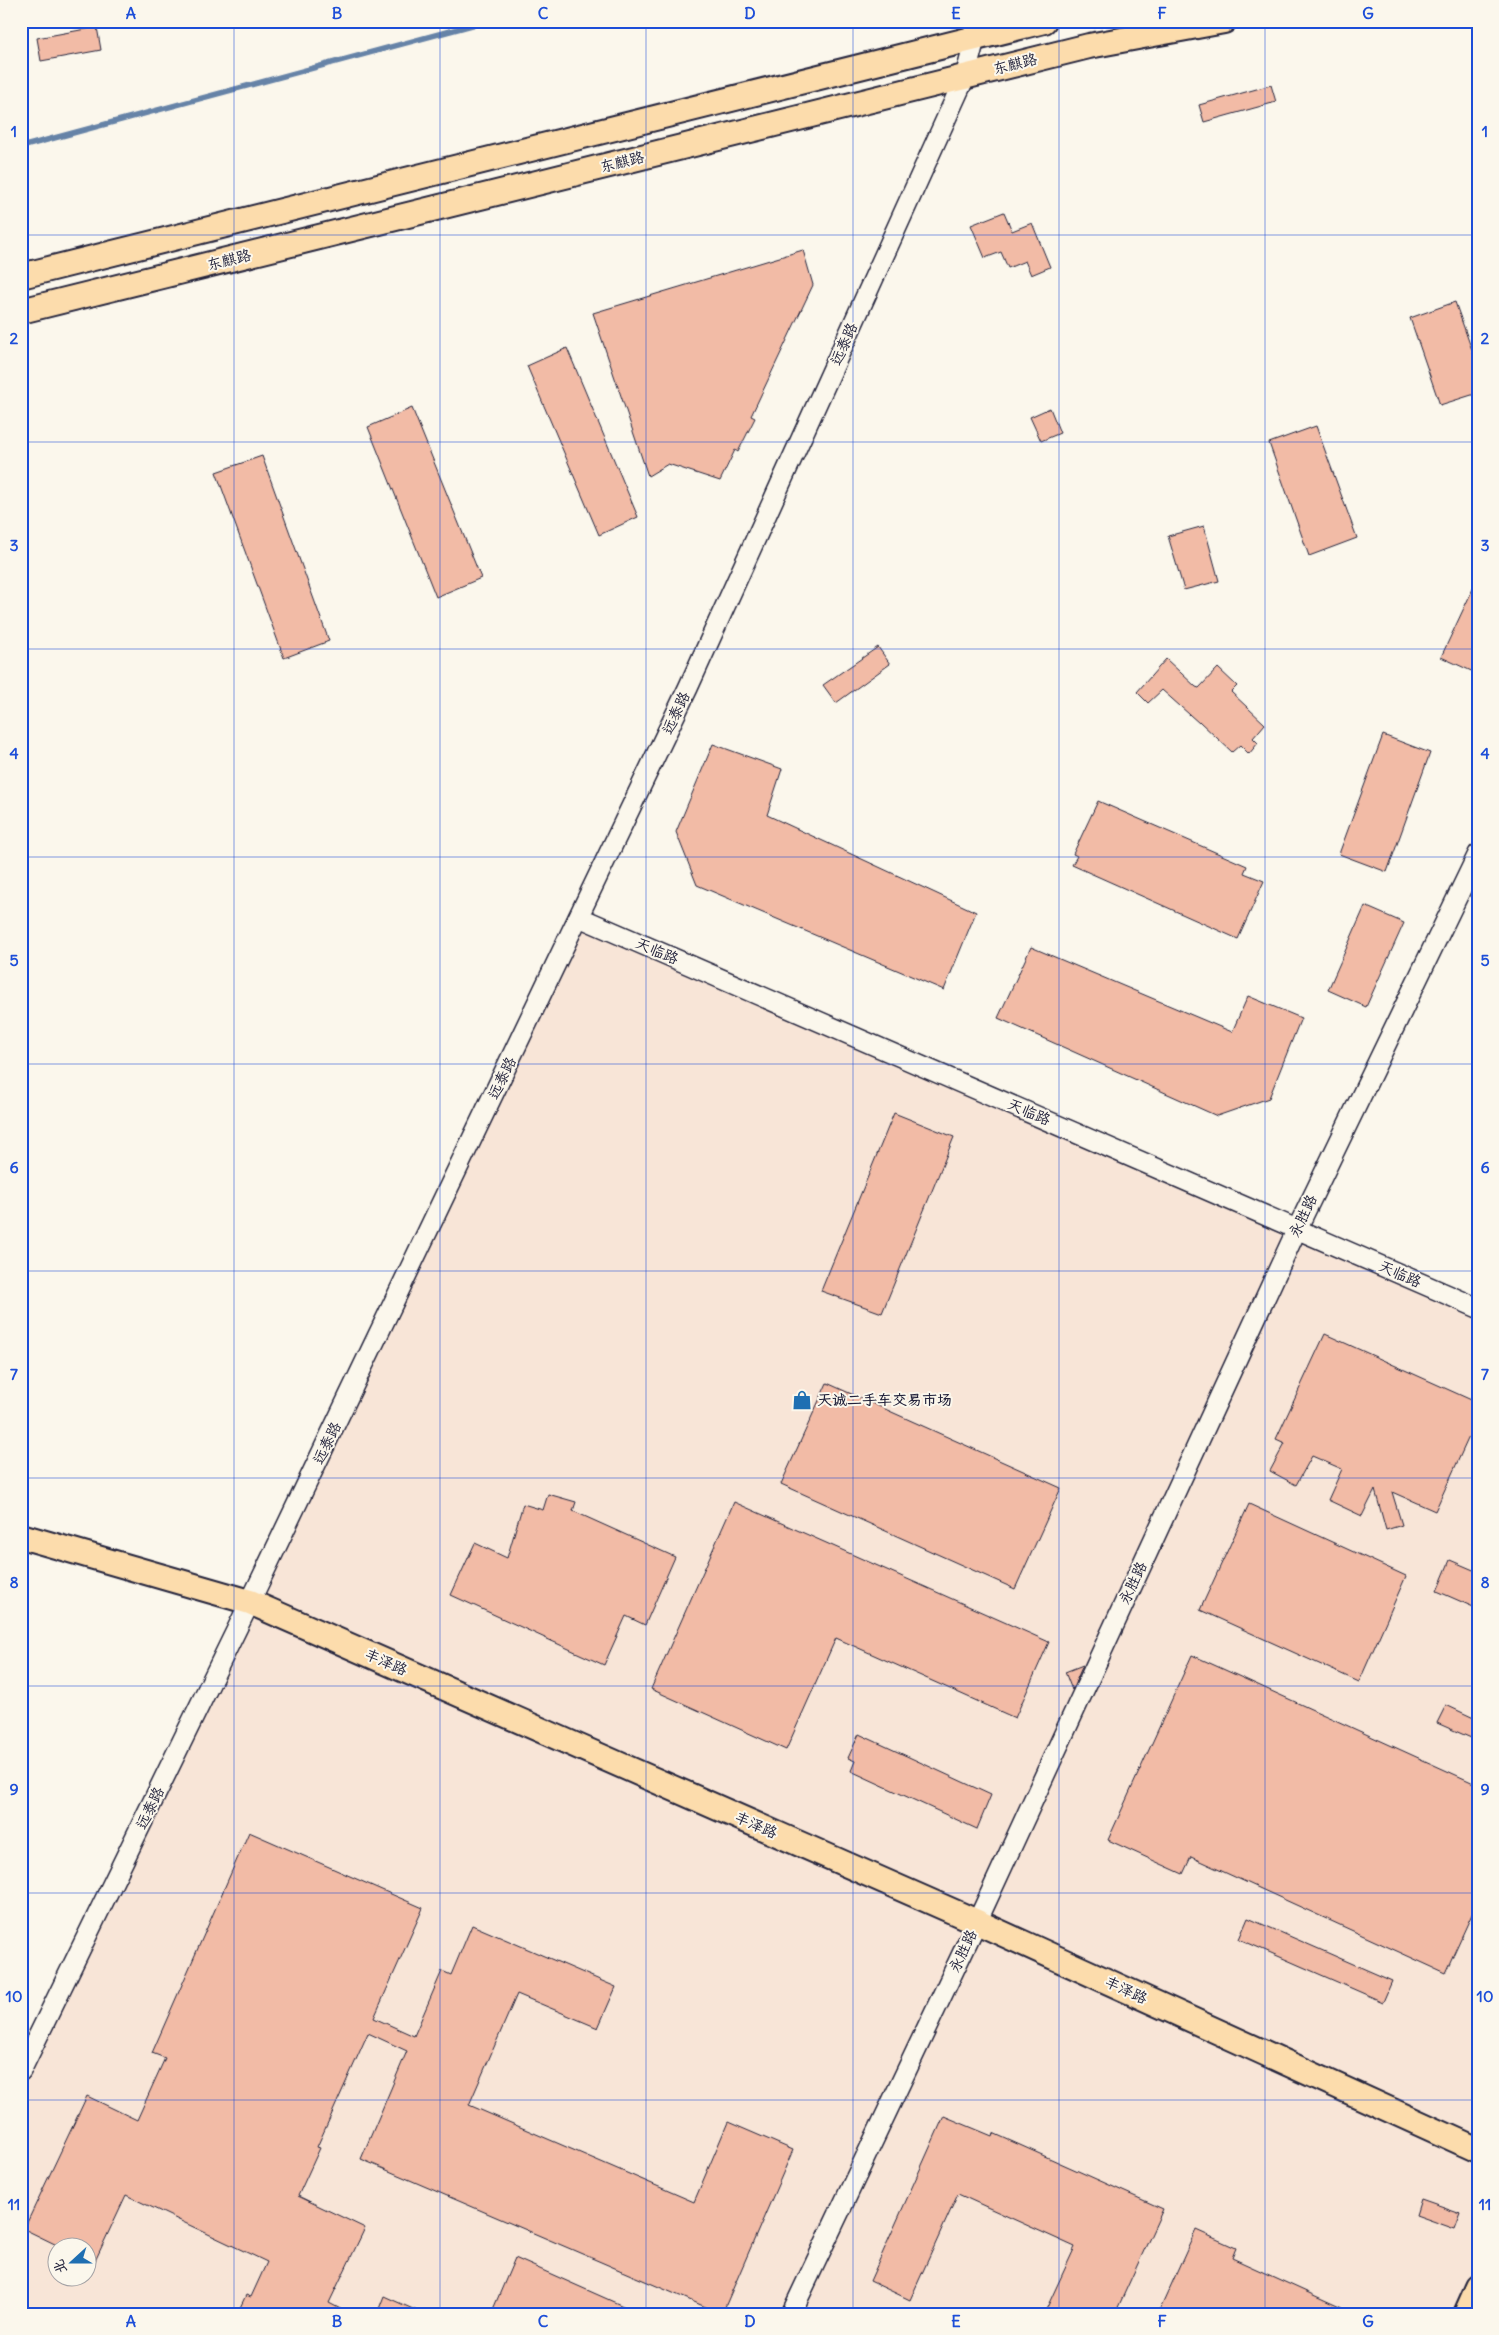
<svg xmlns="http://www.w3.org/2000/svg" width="1499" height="2335" font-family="Delius,'LXGW WenKai TC',sans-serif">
<rect width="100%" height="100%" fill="#fbf7ec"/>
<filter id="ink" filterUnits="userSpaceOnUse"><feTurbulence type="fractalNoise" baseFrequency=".02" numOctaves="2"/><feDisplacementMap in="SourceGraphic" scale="10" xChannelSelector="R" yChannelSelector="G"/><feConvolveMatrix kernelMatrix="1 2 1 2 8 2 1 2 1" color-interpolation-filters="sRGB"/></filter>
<g filter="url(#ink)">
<!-- built -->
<path fill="#f8e5d7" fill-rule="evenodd" d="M579 917 1478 1317V2314H21V2071ZM58 2248H88V2278H58Z"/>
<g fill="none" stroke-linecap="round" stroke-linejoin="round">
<!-- stream -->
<polyline stroke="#6683a7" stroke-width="5.5" points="21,147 487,21"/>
</g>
<!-- building -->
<g fill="#f2bba6" stroke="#22223b">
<polygon points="97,27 101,50 41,61 37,38"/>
<polygon points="1271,85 1276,102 1204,122 1199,105"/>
<polygon points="1004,212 1012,231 1032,223 1050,267 1031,275 1025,261 1008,268 1001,252 985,258 971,225"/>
<polygon points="803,250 813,285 751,416 755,418 738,452 735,450 720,481 668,464 648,476 593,313"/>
<polygon points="1455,302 1478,367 1478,393 1440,405 1410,318"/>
<polygon points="567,348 638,517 599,535 527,366"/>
<polygon points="412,408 481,578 436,597 368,427"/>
<polygon points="1050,408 1060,433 1041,441 1030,417"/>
<polygon points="1316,426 1357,538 1309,556 1269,443"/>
<polygon points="262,456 329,641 284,658 216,472"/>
<polygon points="1204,526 1219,581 1184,590 1168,536"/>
<polygon points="1478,578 1478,674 1441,657"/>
<polygon points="878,647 890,664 836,703 823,685"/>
<polygon points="1166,659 1196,687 1199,688 1218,668 1237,686 1231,692 1265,724 1253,738 1258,743 1249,754 1240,745 1232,752 1200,722 1199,723 1162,690 1148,703 1137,692"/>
<polygon points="1383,735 1430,753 1387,872 1339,854"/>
<polygon points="713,744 782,769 767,815 976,912 944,990 697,885 676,832"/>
<polygon points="1098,801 1247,866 1244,873 1264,881 1238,939 1072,865 1077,856 1073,854"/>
<polygon points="1365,906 1404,923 1366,1007 1328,990"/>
<polygon points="1031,947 1232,1032 1248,996 1301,1018 1269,1098 1217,1116 998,1018"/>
<polygon points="894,1113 954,1137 882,1313 821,1291"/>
<polygon points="1325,1334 1478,1403 1478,1417 1435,1511 1392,1492 1402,1525 1386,1530 1375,1490 1362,1516 1328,1500 1342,1469 1312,1456 1296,1485 1270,1471 1285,1443 1276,1439"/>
<polygon points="827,1383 1061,1488 1015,1589 781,1484"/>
<polygon points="548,1494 576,1502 573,1511 675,1557 645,1625 626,1616 604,1665 451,1595 475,1543 507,1558 523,1504 543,1510"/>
<polygon points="734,1502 1049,1642 1015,1718 836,1638 786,1750 651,1689"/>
<polygon points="1249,1504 1406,1576 1359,1682 1200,1610"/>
<polygon points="1450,1560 1478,1572 1478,1609 1437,1591"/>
<polygon points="1192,1655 1478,1785 1478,1901 1445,1973 1191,1857 1183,1874 1108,1840"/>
<polygon points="1083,1665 1072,1690 1065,1672"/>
<polygon points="1446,1705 1478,1720 1478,1741 1437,1723"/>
<polygon points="859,1734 991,1795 977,1829 851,1771 855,1761 848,1758"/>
<polygon points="249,1832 423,1908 374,2018 414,2036 442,1971 451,1975 472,1925 616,1987 598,2028 517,1994 469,2105 694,2202 728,2122 793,2150 722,2314 361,2159 407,2051 368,2033 317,2147 320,2148 298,2196 365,2228 329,2303 350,2314 237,2314 246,2295 251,2297 267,2262 126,2195 88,2276 88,2248 63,2248 24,2229 87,2096 137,2120 165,2058 152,2053"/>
<polygon points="1248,1918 1392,1981 1383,2002 1239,1939"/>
<polygon points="944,2116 992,2136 993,2133 1163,2209 1115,2314 1044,2314 1075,2247 958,2194 910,2300 870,2281"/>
<polygon points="1421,2199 1461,2213 1455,2229 1416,2215"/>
<polygon points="1196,2230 1236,2248 1232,2258 1355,2314 1158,2314"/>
<polygon points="515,2258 641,2314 491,2314"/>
<polygon points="384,2296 424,2314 377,2314"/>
</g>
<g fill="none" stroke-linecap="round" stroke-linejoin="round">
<defs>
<g id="minor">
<polyline points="579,917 1478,1308"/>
<polyline points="21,2071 250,1602 688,688 965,77 975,39 974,21"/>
<polyline points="791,2314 977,1922 1297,1229 1478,854"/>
</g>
<g id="major">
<polyline points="21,276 1044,21"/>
<polyline points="21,311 1089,46 1224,21"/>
<polyline points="21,1536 250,1602 977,1922 1478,2150"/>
<polyline points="1466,2314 1478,2287"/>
</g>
</defs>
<!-- minor casing -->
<use href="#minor" stroke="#22223b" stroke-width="22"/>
<!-- major casing -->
<use href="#major" stroke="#22223b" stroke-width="28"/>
<!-- minor -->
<use href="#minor" stroke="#fbf7ec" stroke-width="19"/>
<!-- major -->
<use href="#major" stroke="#fcdcac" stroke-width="24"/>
</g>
</g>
<!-- grid -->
<path fill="none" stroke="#1d4ed8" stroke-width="1" stroke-opacity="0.55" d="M234 21V2314M440 21V2314M646 21V2314M853 21V2314M1059 21V2314M1265 21V2314M21 235H1478M21 442H1478M21 649H1478M21 857H1478M21 1064H1478M21 1271H1478M21 1478H1478M21 1686H1478M21 1893H1478M21 2100H1478"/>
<!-- icons -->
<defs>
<symbol id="shop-bare" viewBox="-9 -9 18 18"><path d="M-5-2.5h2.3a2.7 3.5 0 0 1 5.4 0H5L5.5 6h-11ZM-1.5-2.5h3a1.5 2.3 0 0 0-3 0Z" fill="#1f6fb2" stroke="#fbf7ec" stroke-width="2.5" paint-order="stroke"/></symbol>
</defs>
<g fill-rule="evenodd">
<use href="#shop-bare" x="788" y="1386" width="28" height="28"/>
</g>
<g text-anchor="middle" stroke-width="4" stroke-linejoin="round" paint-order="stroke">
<!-- street labels -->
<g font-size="15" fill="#22223b" stroke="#fbf7ec">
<text transform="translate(1015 64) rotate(-14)" y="5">东麒路</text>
<text transform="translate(622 162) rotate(-14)" y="5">东麒路</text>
<text transform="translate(229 260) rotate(-14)" y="5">东麒路</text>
<text transform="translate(844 344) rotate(-66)" y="5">远泰路</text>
<text transform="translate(676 713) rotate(-65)" y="5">远泰路</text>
<text transform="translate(657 951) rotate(23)" y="5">天临路</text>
<text transform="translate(502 1078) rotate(-64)" y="5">远泰路</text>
<text transform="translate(1029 1112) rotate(23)" y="5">天临路</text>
<text transform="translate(1303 1216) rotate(-65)" y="5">永胜路</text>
<text transform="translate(1400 1274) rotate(24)" y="5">天临路</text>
<text transform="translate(327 1443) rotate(-64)" y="5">远泰路</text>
<text transform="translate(1133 1583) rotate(-65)" y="5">永胜路</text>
<text transform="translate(386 1662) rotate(24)" y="5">丰泽路</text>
<text transform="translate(150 1808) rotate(-64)" y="5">远泰路</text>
<text transform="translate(756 1825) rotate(24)" y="5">丰泽路</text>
<text transform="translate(963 1951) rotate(-65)" y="5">永胜路</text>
<text transform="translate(1126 1990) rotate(25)" y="5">丰泽路</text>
</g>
<!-- poi labels -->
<g font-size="15" font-weight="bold" fill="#22223b" stroke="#fbf7ec" text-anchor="start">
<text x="817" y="1405">天诚二手车交易市场</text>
</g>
</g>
<!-- margin -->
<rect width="1499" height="2335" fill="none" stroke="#fbf7ec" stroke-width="55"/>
<!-- north arrow -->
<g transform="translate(72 2262) rotate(249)"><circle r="24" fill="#fbf7ec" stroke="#a4a2a5"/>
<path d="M0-4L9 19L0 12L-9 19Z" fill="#1f6fb2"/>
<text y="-8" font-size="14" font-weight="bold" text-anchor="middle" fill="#22223b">北</text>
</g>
<rect x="28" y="28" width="1444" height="2280" fill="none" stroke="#1d4ed8" stroke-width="2"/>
<g font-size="16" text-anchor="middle" font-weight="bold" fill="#1d4ed8">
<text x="131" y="19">A</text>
<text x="337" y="19">B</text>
<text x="543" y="19">C</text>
<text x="750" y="19">D</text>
<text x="956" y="19">E</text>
<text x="1162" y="19">F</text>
<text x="1368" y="19">G</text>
<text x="14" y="137">1</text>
<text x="1485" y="137">1</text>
<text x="14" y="344">2</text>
<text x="1485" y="344">2</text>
<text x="14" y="551">3</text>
<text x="1485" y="551">3</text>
<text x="14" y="759">4</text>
<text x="1485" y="759">4</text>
<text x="14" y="966">5</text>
<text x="1485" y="966">5</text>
<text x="14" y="1173">6</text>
<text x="1485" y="1173">6</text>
<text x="14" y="1380">7</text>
<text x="1485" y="1380">7</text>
<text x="14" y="1588">8</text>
<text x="1485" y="1588">8</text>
<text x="14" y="1795">9</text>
<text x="1485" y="1795">9</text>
<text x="14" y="2002">10</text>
<text x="1485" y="2002">10</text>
<text x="14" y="2210">11</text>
<text x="1485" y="2210">11</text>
<text x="131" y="2327">A</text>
<text x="337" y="2327">B</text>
<text x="543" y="2327">C</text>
<text x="750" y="2327">D</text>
<text x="956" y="2327">E</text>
<text x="1162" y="2327">F</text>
<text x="1368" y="2327">G</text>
</g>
</svg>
